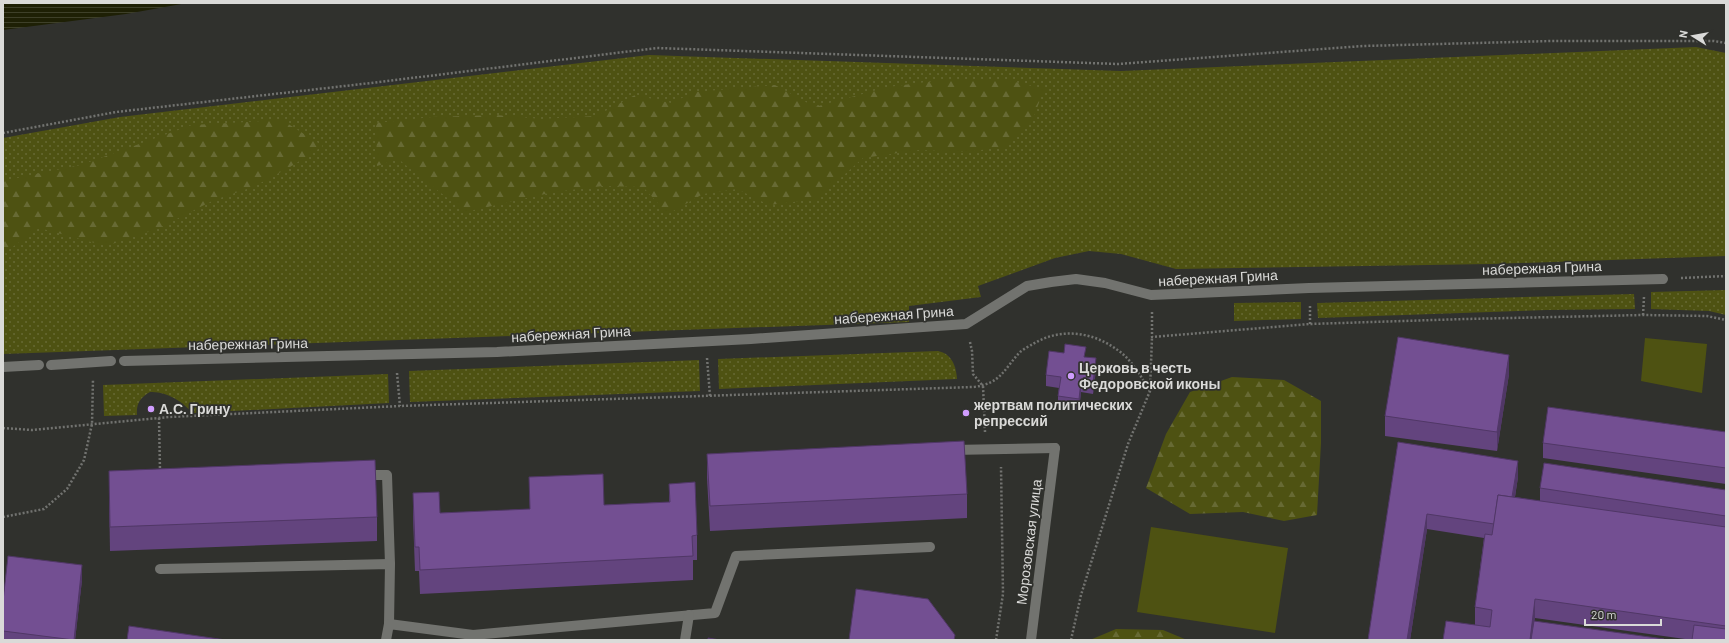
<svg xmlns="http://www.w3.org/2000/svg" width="1729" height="643" font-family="Barlow,sans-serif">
<defs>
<pattern id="grass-dots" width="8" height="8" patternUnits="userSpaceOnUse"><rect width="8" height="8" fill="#4e5212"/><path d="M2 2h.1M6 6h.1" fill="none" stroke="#676a34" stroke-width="1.8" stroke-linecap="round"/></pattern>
<pattern id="forest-firs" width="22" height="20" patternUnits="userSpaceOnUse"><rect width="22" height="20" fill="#4e5212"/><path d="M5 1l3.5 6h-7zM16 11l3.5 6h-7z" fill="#676a34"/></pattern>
<pattern id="water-rules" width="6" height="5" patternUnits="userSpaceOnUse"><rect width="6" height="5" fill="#1e2005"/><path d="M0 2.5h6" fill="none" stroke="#3e4029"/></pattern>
</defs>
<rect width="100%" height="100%" fill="#30312d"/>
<!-- grass -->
<g fill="url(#grass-dots)">
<polygon points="1696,47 1726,53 1726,256 1491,264 1176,269 1121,254 1089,251 1055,258 978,286 981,297 909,306 909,322 3,354 3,138 120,117 649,55 1121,71"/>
<polygon points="1726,290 1726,315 1709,311 1651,309 1651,292"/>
<polygon points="1634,294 1635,309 1546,310 1318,318 1317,303"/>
<polygon points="1301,302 1301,319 1234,321 1234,303"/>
<path d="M938 351C952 354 956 366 957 379L719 389 718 359Z"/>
<polygon points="699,360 700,391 410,402 409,371"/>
<path d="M388 374 389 403 193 413C181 401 167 391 150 392 141 397 136 403 137 415L104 416 103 385Z"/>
</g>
<!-- forest -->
<g fill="url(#forest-firs)">
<polygon points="950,79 1006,80 1044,89 1033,119 1004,147 966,152 919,150 863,158 817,199 769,205 737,189 703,194 668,214 643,187 603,186 554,192 465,212 398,159 377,166 376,123 432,117 496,115 541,119 596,116 635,95 671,103 695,92 775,85 815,107 888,87"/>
<polygon points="282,120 323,146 290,167 253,187 214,200 157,229 106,246 39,228 7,251 3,252 3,181 81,165 192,125"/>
<polygon points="1232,377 1284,380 1321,401 1321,443 1317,515 1284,521 1243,512 1190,514 1146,488 1166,434 1190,392"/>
<polygon points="1116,629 1163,630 1187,640 1090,640"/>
</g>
<!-- green -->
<g fill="#4e5212">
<polygon points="1645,338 1707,344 1702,393 1641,381"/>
<polygon points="1151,527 1288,548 1275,633 1137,612"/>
</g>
<!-- water -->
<polygon fill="url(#water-rules)" points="3,3 187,3 126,14 3,30"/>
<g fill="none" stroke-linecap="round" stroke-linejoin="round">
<!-- path -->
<g stroke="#727370" stroke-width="2.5" stroke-dasharray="2 2" stroke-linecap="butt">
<polyline points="3,133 116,112 371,83 657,48 1118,64 1363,46 1551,41 1714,41 1726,43"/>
<polyline points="1681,278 1726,276"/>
<polyline points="1310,306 1310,324"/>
<polyline points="1152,312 1152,337 1310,324 1465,319 1643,315 1707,316 1726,320"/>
<polyline points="1643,315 1644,297"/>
<polyline points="970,342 972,351 973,374 983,386 985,432"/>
<polyline points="707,358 710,396"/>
<polyline points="397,373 400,406"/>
<polyline points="159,418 160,471"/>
<path d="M3 428 32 430 169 417 400 406 973 387C1001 384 1004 369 1020 352 1024 349 1029 346 1033 344 1059 328 1091 331 1116 349 1131 358 1141 377 1150 391"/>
<polyline points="3,517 44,509 67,489 84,460 92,424 93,379"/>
<polyline points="996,640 1003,594 1001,467"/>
<polyline points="1071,640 1081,595 1128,444 1150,391 1152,337"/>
</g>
<!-- service -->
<g stroke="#72736f" stroke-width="10">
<polyline points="952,450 1055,448"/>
<polyline points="363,475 387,475 390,564"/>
<polyline points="160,569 390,564 389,624"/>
<polyline points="386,640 389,624 473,635 715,613 736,556 930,547"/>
<polyline points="685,640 689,615"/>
</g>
<!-- pedestrian -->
<g stroke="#72736f" stroke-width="10">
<polyline points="124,361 497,352 751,339 966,324 1027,286 1051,282 1076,279 1105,283 1151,295 1309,288 1663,279"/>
<polyline points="51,365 111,361"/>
<polyline points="3,367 39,365"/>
</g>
<!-- minor -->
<polyline stroke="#72736f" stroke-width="10" points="1031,640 1055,448"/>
</g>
<!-- wall -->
<g fill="#63447e">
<polygon points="1086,357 1096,369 1093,394 1081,392 1079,410 1058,407 1058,396 1059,388 1046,386 1046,375"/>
<polygon points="1509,374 1497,451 1385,436 1385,416"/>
<polygon points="1726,432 1726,484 1543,458 1543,443"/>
<polygon points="1398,442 1518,477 1515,497 1540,501 1540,488 1726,490 1726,640 1692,640 1535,618 1534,621 1443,640 1475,625 1475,607 1484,538 1427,529 1410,640 1368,640"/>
<polygon points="707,454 967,494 967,518 710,531 707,478"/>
<polygon points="109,471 377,517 377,541 110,551 109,495"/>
<polygon points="529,477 604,505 669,502 669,484 697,535 697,560 693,560 693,580 420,594 419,571 415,571 413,517 413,493 440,513 530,509"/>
<polygon points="82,580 75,640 3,640 3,601"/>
</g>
<!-- shaded-wall -->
<g fill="#503766">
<polygon points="1509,355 1509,374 1497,451 1497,432"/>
<polygon points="1096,358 1096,369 1093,394 1093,383"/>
<polygon points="1081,381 1081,392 1079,410 1079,399"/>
<polygon points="1518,461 1518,477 1512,516 1512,501"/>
<polygon points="1427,514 1427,529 1410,640 1407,640"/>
<polygon points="82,565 82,580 75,640 74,640"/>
<polygon points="1535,599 1535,618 1532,640 1530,640"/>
</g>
<!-- building -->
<g fill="#734f92" stroke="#503766">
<polygon points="1398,337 1509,355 1497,432 1385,416"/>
<polygon points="1065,344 1086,347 1084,357 1096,358 1093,383 1081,381 1079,399 1058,396 1061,377 1046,375 1049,351 1064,353"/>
<polygon points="1548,407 1726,432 1726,468 1543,443"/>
<polygon points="964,441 967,494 710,506 707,454"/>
<polygon points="1398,442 1518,461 1512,497 1498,495 1494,524 1427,514 1407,640 1368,640"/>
<polygon points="375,460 377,517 110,527 109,471"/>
<polygon points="1544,463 1726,490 1726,516 1540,488"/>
<polygon points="603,474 604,505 670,502 669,484 695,482 697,535 692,536 693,556 420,570 419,547 415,547 413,493 439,492 440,513 530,509 529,477"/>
<polygon points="1498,495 1726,527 1726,626 1535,599 1530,640 1443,640 1446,621 1490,627 1492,610 1475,607 1485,534 1492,535"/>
<polygon points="8,556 82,565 74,640 3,631 3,601"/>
<polygon points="856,589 928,599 955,635 954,640 849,640"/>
<polygon points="1534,621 1664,639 1664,640 1531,640"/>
<polygon points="1694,625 1726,629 1726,640 1692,640"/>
<polygon points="129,626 226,640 127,640"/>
<polygon points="708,638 720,640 708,640"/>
</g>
<!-- markers -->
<g fill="#d09dfe" stroke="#30312d" stroke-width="1.5">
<circle cx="1071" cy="376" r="4"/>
<circle cx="151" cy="409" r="4"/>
<circle cx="966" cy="413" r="4"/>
</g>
<g text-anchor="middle" stroke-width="3.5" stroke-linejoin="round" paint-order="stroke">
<!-- street labels -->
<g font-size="14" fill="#dadad8" stroke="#30312d">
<text transform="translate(1542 268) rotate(-2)" y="5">набережная Грина</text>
<text transform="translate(1218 278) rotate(-3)" y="5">набережная Грина</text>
<text transform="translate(894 315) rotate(-4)" y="5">набережная Грина</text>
<text transform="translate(571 334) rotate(-3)" y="5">набережная Грина</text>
<text transform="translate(248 344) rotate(-1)" y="5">набережная Грина</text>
<text transform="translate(1029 542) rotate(-83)" y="5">Морозовская улица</text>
</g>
<!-- poi labels -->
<g font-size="14" font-weight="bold" fill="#dadad8" stroke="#30312d" text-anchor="start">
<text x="1079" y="373">Церковь в честь<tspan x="1079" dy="16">Федоровской иконы</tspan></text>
<text x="974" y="410">жертвам политических<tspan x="974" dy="16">репрессий</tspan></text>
<text x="159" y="414">А.С. Грину</text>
</g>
</g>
<!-- border -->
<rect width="1729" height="643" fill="none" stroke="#dadad8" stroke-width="8"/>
<!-- north arrow -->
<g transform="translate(1693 36) rotate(281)" stroke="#30312d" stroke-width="3" paint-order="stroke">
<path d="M0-3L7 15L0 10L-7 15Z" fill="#dadad8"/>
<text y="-6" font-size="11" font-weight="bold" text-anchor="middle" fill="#dadad8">N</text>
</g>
<!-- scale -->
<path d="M1585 619v6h76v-6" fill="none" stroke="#dadad8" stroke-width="2"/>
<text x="1591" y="619" font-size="12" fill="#dadad8" stroke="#30312d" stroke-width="3" paint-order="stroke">20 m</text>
</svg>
